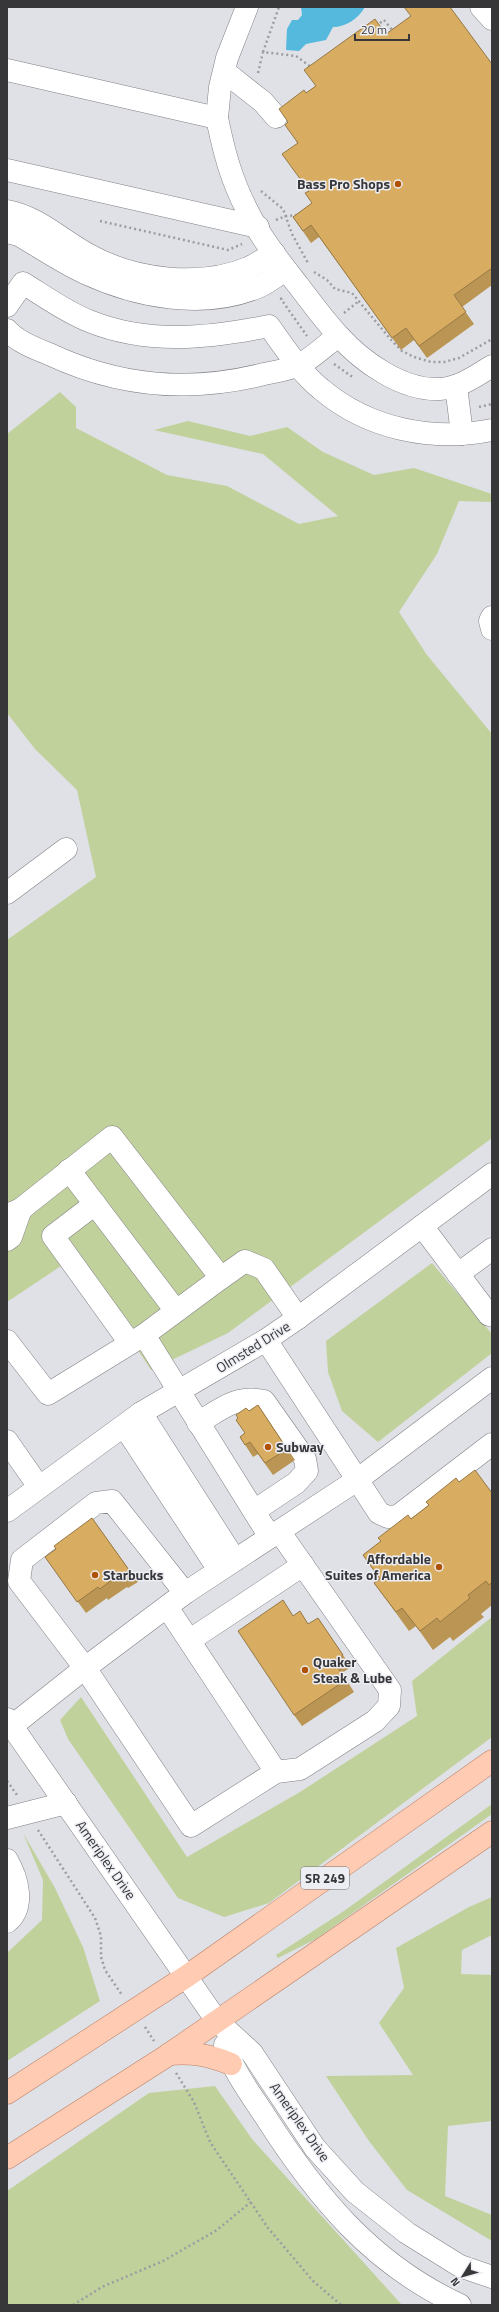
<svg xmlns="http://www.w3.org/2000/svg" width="499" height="2312" font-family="'Titillium Web',sans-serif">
<rect width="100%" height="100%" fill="#dfe1e6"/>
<!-- green -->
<g fill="#c1d19b">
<polygon points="60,392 76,407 76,428 167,475 227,486 299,524 338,516 263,454 154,430 188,421 250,436 287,427 323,452 374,475 414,468 492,494 492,502 459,501 437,554 399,612 427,655 492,734 492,1138 228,1333 151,1370 76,1256 7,1302 7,940 96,877 77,790 35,749 7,713 7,434"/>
<polygon points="432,1263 492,1334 492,1353 378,1442 342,1411 328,1372 326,1341"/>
<polygon points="492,1617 492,1737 269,1903 224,1917 178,1898 68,1739 60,1720 81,1697 187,1857 300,1792 417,1716 412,1681"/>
<polygon points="492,1804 492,1814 316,1939 278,1958 276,1955 344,1911"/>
<polygon points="23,1833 55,1888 83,1947 100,2001 7,2061 7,1953 42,1920 43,1880"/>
<polygon points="492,1897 492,1935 462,1950 461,1974 492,1975 492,2121 448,2126 445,2196 492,2215 492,2241 407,2190 369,2141 326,2076 413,2075 379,2023 404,1988 396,1948 469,1907"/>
<polygon points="215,2086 252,2139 402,2305 7,2305 7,2191 149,2093"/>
</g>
<!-- water -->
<path fill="#54b9dc" d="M301 7H365C358 19 346 27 333 27L326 40 306 44 299 51 286 50 287 29 292 20H298L302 15Z"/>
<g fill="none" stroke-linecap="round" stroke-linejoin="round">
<defs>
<g id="minor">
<polyline points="481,7 492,19"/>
<path d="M7 70 217 118C224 152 231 179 247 210 260 237 280 262 298 285 311 302 324 320 338 335 362 362 403 391 440 389 459 388 476 376 492 366"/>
<polyline points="225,72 263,102 276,117"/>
<polyline points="217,118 220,87 227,58 247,7"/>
<polyline points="7,170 258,227"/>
<path d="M7 211C39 217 61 240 89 255 134 280 200 288 248 268 257 264 265 258 274 253"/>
<path d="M7 232 19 235C41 248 63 263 85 273 137 297 203 310 258 287 268 283 277 275 286 270"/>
<path d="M7 306 23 283C44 296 66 312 89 321 148 345 208 338 269 326 285 348 300 372 321 389 368 429 432 442 492 430"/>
<path d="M7 330C16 341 36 349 49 354 119 387 189 393 264 374 275 372 286 370 297 366 309 361 327 344 338 336"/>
<polyline points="456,386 462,434"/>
<polyline points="492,617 490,621 492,629"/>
<polyline points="7,893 66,849"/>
<polyline points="69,1170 176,1311"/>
<polyline points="95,1204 53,1236 130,1343"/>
<polyline points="7,1215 21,1209 112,1137 221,1278 144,1335"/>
<polyline points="422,1226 489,1315 492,1313"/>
<polyline points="7,1240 11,1237 21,1209"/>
<polyline points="458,1274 492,1249"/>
<polyline points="221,1278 245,1261 264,1269 298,1318"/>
<polyline points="266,1340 379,1513 388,1517 398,1516 492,1444"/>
<polyline points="7,1341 48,1394 144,1335 270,1537"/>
<polyline points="141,1413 235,1560"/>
<path d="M198 1423C221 1409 236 1395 264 1401L305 1459 307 1471 296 1483 254 1511"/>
<polyline points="124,1426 219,1570"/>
<polyline points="7,1441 39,1487"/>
<polyline points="7,1511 141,1413 266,1340 298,1318 492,1174"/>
<polyline points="185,1593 112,1501 96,1503 22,1560 19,1581 85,1668 191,1826 276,1772 300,1769 375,1721 389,1706 390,1690 279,1531"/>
<polyline points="167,1607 276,1772"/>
<polyline points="190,1640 303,1565"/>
<polyline points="7,1719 217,2021 252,2053 315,2148 355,2192 407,2233 460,2266 492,2277"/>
<polyline points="12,1726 85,1668 185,1593 357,1480 492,1378"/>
<polyline points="7,1818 66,1803"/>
<path d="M7 1860C17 1877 26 1907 7 1922"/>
<path d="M225 2045C233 2071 250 2093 265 2116 316 2196 371 2264 460 2305"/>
</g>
<g id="major">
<path d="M169 2054C192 2052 209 2055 231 2064"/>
<polyline points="7,2093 187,1976 492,1761"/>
<polyline points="7,2158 165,2057 492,1832"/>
</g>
</defs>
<!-- minor casing -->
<use href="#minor" stroke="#808186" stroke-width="23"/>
<!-- major casing -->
<use href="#major" stroke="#b98167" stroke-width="23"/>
<!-- path -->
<g stroke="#9b9da0" stroke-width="2.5" stroke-dasharray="2 3" stroke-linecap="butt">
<polyline points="376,26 384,20 394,32"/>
<polyline points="263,52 279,7"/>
<polyline points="258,73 263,52 296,56 311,67"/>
<polyline points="261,191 283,209 292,234 308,263"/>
<polyline points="276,220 286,216 298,215"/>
<polyline points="100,221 228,250 242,244"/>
<polyline points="314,272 327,280 335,289 352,293 392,341 402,351 414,357 431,362 444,362 459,358 492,339"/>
<polyline points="282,298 281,299 307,336"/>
<polyline points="344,313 359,301"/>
<polyline points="334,364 354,378"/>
<polyline points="479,407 492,404"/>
<polyline points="7,1781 17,1795"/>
<polyline points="38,1830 95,1918 101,1936 101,1957 105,1970 122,1995"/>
<polyline points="145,2027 154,2041"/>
<polyline points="176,2073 194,2102 210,2142 268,2228 313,2281 341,2305"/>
<polyline points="73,2305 102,2287 163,2261 217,2230 251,2202"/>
</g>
<!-- minor -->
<use href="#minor" stroke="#fff" stroke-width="22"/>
<!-- major -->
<use href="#major" stroke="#ffcbb3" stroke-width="22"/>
</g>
<!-- wall -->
<g fill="#ba9554">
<polygon points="411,16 492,64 492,285 462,307 474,324 427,358 414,340 401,350 319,237 311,243 293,217 312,203 297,143 288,122 306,93"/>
<polygon points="258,1405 295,1460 273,1475 258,1454 253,1457 240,1437 245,1433 249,1411"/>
<polygon points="459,1482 492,1493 492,1605 481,1614 484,1617 453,1641 450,1637 433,1650 416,1626 409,1631 388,1602 374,1583 380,1579 363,1555"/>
<polygon points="92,1518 138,1582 128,1588 127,1587 108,1600 107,1598 86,1613 45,1557 56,1549"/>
<polygon points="294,1616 309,1624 318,1618 351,1667 342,1673 354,1692 302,1726 294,1715"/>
</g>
<!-- building -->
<g fill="#d8ad62" stroke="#977945">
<polygon points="404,7 450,7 492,64 492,268 454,295 466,312 419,346 406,328 392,338 311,225 303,231 293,217 312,203 305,193 309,191 282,154 298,143 285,125 288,122 279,109 304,90 306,93 316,86 304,70 375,19 386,34 411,16"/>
<polygon points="258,1405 287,1449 265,1463 250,1442 245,1445 240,1437 245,1433 236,1420 238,1418 236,1415 246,1408 249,1411"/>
<polygon points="475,1470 492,1493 492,1582 489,1585 486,1581 468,1595 470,1598 440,1622 437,1618 420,1631 402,1608 396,1612 374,1583 380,1579 363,1555 381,1541 378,1538 408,1515 411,1519 429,1505 426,1502 456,1478 459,1482"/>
<polygon points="92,1518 129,1570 120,1577 118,1575 100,1589 98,1587 77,1602 45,1557 56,1549 54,1546"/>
<polygon points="283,1600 293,1616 300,1611 308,1624 318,1618 343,1655 334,1662 346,1680 294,1715 238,1631"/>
</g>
<!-- markers -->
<g fill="#af5100" stroke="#edeef4" stroke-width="1.5">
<circle cx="398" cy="184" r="4"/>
<circle cx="268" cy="1447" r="4"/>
<circle cx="439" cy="1567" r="4"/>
<circle cx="95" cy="1575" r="4"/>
<circle cx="305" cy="1670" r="4"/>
</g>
<g text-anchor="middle" stroke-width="3" stroke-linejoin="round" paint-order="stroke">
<!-- shield labels -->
<rect fill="#edeef4" stroke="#6e6e71" stroke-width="1" x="301" y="1867" width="48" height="22" rx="3"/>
<g font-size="13" font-weight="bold" fill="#373739">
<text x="325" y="1883">SR 249</text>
</g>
<!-- poi labels -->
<g font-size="14" font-weight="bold" fill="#373739" stroke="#edeef4" text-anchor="start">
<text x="390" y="189" text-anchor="end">Bass Pro Shops</text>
<text x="276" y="1452">Subway</text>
<text x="431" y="1564" text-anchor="end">Affordable<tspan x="431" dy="16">Suites of America</tspan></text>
<text x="103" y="1580">Starbucks</text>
<text x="313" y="1667">Quaker<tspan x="313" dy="16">Steak &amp; Lube</tspan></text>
</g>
<!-- street labels -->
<g font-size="14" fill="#373739" stroke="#edeef4">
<text transform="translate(253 1347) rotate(-32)" y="5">Olmsted Drive</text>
<text transform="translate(106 1860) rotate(55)" y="5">Ameriplex Drive</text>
<text transform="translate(300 2122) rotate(55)" y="5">Ameriplex Drive</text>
</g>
</g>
<!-- border -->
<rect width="499" height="2312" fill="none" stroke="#373739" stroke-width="16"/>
<!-- north arrow -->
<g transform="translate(463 2276) rotate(233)" stroke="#edeef4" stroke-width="3" paint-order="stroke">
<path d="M0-3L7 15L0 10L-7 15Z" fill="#373739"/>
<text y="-6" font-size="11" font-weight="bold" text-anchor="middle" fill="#373739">N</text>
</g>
<!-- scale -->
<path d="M355 34v6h54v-6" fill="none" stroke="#373739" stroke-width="2"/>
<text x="361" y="34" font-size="12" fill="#373739" stroke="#edeef4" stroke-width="3" paint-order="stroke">20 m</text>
</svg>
